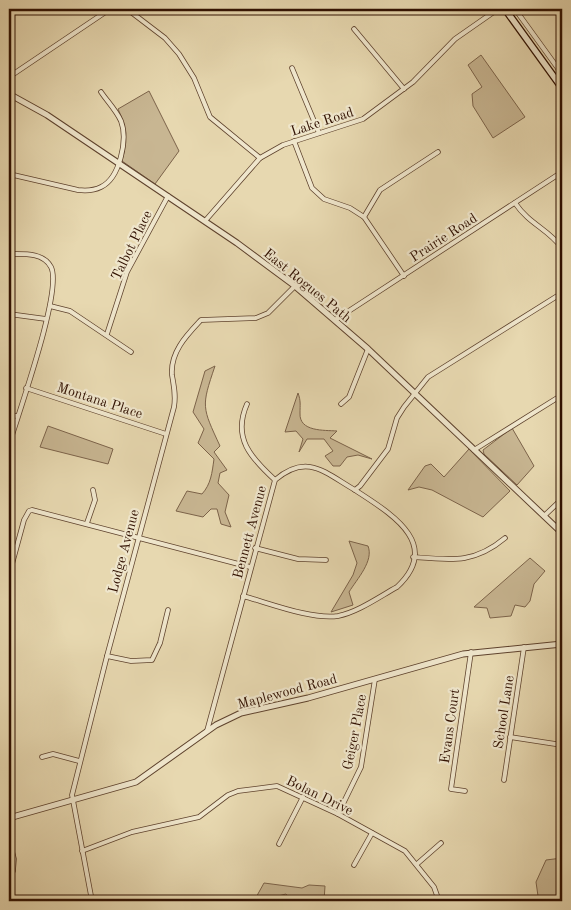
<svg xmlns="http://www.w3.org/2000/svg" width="571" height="910" font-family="'Old Standard TT',serif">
<rect width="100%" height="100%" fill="#e7d8b0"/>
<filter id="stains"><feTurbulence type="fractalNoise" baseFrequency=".004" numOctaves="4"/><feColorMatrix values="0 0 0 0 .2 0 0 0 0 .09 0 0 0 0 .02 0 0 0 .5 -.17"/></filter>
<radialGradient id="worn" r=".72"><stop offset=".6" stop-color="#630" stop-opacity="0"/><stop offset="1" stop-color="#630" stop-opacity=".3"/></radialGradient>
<!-- green -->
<g fill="#c8b692" stroke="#7c634a">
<polygon points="481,55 525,117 493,138 473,106 472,94 482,87 468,65"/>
<path d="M149 91 179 151 155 184 122 161C127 142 127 127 118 109Z"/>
<path d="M215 366C201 407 202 407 220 446L214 452 227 470 220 473 218 483 229 495 225 512 231 527 221 524 217 509H211L203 517 176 511 187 491 202 494C211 484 212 473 214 459L198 443 204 429 193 412 205 371Z"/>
<path d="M298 393C301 401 300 405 300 413 299 432 324 430 337 431L330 438 372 459 358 455 347 457 340 466H333L325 456 333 451 324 439H307L299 452 303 439 296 431 285 432Z"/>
<polygon points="48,426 113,449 108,464 40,447"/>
<polygon points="512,428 534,466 517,485 484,454 483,450"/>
<polygon points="469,449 510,491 483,517 432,490 419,487 408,490 425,466 431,464 444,477"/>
<path d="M349 541 368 546C374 561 357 579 349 592L353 605 331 612 353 575 357 563Z"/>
<polygon points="530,558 545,571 534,584 530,601 525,607 515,605 511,616 490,618 487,608 474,607"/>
<polygon points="562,858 562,901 535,901 538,896 536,882 546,860"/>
<polygon points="264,883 302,888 309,885 325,886 324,901 292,901 286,894 270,898 268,901 254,901"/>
</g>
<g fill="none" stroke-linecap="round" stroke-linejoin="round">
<defs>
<g id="minor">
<polyline points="127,9 165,38 179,54 194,78 210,117 260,158"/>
<polyline points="515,9 562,74"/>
<polyline points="354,29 404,89"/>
<polyline points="292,68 319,133"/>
<polyline points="9,77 110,9"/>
<polyline points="294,141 312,188 324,199 350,208 364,217 404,276"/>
<path d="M9 174 78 190C86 191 93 191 101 187 120 178 128 139 121 121 116 110 107 101 101 92"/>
<path d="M515 203C530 225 547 228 562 248"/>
<polyline points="364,217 380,190 438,152"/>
<polyline points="205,221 260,158 283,145 363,119 413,82 455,39 498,9"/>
<path d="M9 254C23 254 43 252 51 267 63 290 18 414 9 445"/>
<polyline points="50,306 70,311 131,352"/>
<polyline points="9,314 46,319"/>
<polyline points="335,320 562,172"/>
<polyline points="107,334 127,272 168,196"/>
<polyline points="26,388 166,434"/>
<path d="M247 404C232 438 251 458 275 480"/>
<polyline points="341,404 349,397 368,349"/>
<polyline points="9,415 17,416"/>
<polyline points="474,450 562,395"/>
<polyline points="544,516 562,499"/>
<polyline points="87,523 95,500 93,490"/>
<polyline points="255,548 298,559 326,560"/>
<path d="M413 557C451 560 474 564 505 538"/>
<polyline points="9,575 24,520 29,511 32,510 250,567"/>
<path d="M243 596C269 603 312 620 338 616 358 612 379 597 397 587 444 543 388 512 355 490"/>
<polyline points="107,656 131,661 152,660 160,643 168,610"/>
<path d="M207 731 275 480C307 453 324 472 355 490L360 486 388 449 397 418 404 407 428 377 562 293"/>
<polyline points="510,737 562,745"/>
<polyline points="42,757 53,754 79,761"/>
<polyline points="504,780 524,647"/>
<polyline points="465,791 451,789 471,652"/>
<polyline points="338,814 361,767 375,679"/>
<polyline points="9,840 14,859 13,871"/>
<polyline points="279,844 303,797"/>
<polyline points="82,851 132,832 199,817 228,795 238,791 277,786 338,814 405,851 434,887 439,901"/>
<polyline points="417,864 441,843"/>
<polyline points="354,865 372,833"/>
<path d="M92 901 72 795 107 656 174 407C176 395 174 387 172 375 170 352 187 335 201 320L256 318 268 313 295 286"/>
<polyline points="178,901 191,899 204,901"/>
</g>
<g id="tertiary">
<polyline points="9,94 47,115 237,243 295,286 368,349 562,533"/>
<polyline points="9,818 136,782 216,725 241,713 308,698 463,654 562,644"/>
</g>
<polyline id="secondary" points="505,9 562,88"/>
</defs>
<!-- minor casing -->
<use href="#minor" stroke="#5e422d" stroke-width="5.5"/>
<!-- tertiary casing -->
<use href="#tertiary" stroke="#5e422d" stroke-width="7"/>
<!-- secondary casing -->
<use href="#secondary" stroke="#301001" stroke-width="8"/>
<!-- minor -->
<use href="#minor" stroke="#efe6cc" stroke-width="4"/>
<!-- tertiary -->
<use href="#tertiary" stroke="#efe6cc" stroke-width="5"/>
<!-- secondary -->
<use href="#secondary" stroke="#efe6cc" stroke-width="5.5"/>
</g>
<g text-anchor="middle" stroke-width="4.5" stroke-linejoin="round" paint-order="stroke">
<!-- street labels -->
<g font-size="14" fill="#301001" stroke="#efe6cc">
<text transform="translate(322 121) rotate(-18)" y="5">Lake Road</text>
<text transform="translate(443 237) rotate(-33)" y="5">Prairie Road</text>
<text transform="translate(131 245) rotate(-64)" y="5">Talbot Place</text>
<text transform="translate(308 285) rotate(39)" y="5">East Rogues Path</text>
<text transform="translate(100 400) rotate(18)" y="5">Montana Place</text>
<text transform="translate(249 532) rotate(-75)" y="5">Bennett Avenue</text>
<text transform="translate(123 551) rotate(-75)" y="5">Lodge Avenue</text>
<text transform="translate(287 691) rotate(-15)" y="5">Maplewood Road</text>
<text transform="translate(503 712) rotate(-81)" y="5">School Lane</text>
<text transform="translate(449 726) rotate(-82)" y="5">Evans Court</text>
<text transform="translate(354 732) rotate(-79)" y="5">Geiger Place</text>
<text transform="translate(320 795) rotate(26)" y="5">Bolan Drive</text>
</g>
</g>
<!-- margin -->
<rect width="571" height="910" fill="none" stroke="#e7d8b0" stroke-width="30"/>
<rect x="10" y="10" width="551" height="890" fill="none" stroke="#301001" stroke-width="2.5"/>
<rect x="15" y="15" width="541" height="880" fill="none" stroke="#301001"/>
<rect width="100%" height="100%" filter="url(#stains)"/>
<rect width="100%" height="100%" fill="url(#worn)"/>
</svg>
